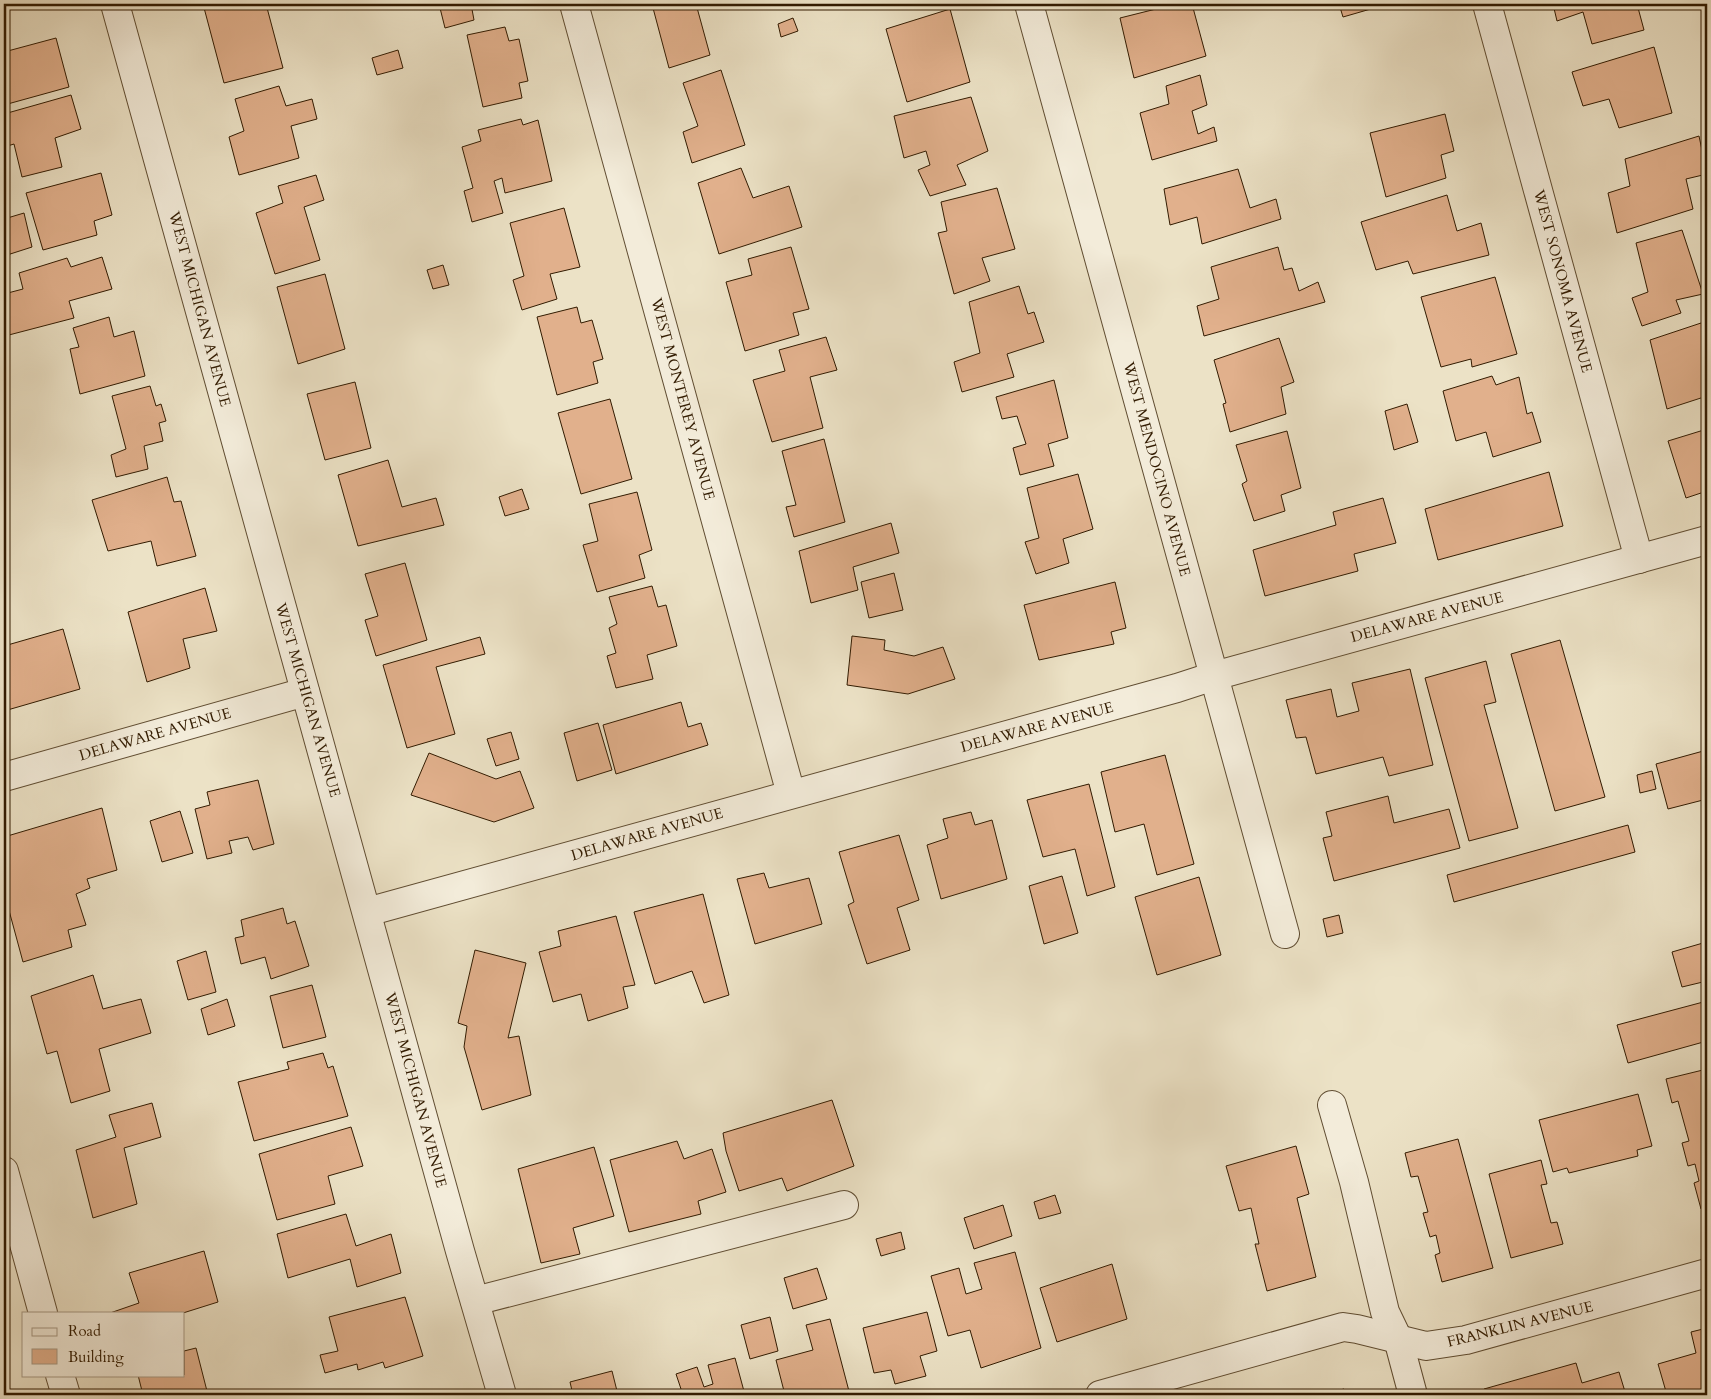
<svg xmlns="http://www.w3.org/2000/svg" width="1711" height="1399" font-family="Cardo,serif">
<rect width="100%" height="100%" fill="#ece2c6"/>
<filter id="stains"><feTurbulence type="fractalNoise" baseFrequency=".004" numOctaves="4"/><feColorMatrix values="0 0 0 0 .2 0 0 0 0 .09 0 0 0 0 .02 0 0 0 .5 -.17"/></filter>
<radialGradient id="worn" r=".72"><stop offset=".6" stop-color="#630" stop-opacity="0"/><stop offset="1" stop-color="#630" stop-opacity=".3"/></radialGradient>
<!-- building -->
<g fill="#e1b08c" stroke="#321b01">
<polygon points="203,4 266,4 283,68 224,83"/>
<polygon points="439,4 471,4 474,20 445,28"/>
<polygon points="667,4 696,4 710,55 669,68 653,8"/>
<polygon points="825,4 848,4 848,5 826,9"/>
<polygon points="1176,4 1192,4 1206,56 1134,78 1120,18"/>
<polygon points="1339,4 1388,4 1343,17"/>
<polygon points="1553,4 1637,4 1644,30 1592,44 1583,12 1557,21"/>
<polygon points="950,9 970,82 907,102 886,29"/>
<polygon points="793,18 798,31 781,37 778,24"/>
<polygon points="505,27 509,41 519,39 528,81 519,83 522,98 483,107 467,35"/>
<polygon points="56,38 69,87 4,105 4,52"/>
<polygon points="1654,47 1672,113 1619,128 1609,99 1583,106 1572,72"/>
<polygon points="398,50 403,68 377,75 372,58"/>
<polygon points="721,70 745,145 692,163 683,132 698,126 683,83"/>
<polygon points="1200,75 1207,105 1192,111 1198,134 1214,127 1217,141 1152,160 1140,113 1169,104 1166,86"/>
<polygon points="279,86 286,106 312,99 317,119 291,126 299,158 239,175 229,137 244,131 235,99"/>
<polygon points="71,95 81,129 55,138 62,167 22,177 14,144 4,147 4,114"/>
<polygon points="971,97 988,151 957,165 966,185 930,196 918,170 930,165 926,151 904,158 894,116"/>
<polygon points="1445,114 1454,151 1441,155 1446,178 1386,197 1370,133"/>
<polygon points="521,119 523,125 538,120 552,181 505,193 502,178 494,181 503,213 472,222 464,191 473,188 462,147 481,141 478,130"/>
<polygon points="1699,136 1707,174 1686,179 1693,209 1617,233 1608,193 1630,186 1625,159"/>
<polygon points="741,168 753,198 789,186 802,227 719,254 698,183"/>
<polygon points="1238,169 1250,208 1276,199 1281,219 1202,244 1197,217 1170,225 1164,189"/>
<polygon points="101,173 112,215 94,221 97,235 43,250 26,193"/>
<polygon points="316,175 324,200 304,207 320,260 275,274 256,213 283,203 278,186"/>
<polygon points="997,188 1015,249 982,258 990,281 954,294 938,233 947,231 941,202"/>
<polygon points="1447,195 1457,231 1481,223 1489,255 1413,274 1408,261 1376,270 1361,222"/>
<polygon points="564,208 580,267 550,274 557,299 522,310 513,280 524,276 510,223"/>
<polygon points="24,213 32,247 4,256 4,219"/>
<polygon points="1682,230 1703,294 1676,300 1681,313 1642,326 1632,298 1648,292 1636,243"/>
<polygon points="791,247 809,309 793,313 799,335 745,351 726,282 752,275 748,259"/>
<polygon points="1278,247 1284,270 1292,268 1299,291 1318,282 1325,302 1204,336 1197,306 1219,299 1211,267"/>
<polygon points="102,257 112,289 69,301 74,318 5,336 4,332 4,294 23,289 19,273 67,258 71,267"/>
<polygon points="443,265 449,285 433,289 427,270"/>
<polygon points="325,274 345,349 298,364 277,287"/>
<polygon points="1495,277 1517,354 1472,367 1471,359 1441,367 1421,297"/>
<polygon points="1019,286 1028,314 1034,312 1044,342 1007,354 1014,377 962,392 954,362 980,353 969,302"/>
<polygon points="577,307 581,323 592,320 603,359 593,362 598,383 557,395 537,317"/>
<polygon points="109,317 114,337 134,331 145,376 80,394 70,349 79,347 73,328"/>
<polygon points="1707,321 1707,396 1667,409 1650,340"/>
<polygon points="826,337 837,370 810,377 823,428 772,442 753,380 785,371 779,350"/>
<polygon points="1279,338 1294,382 1281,387 1286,414 1230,432 1223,404 1226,403 1214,360"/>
<polygon points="1492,376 1496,385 1519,377 1527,414 1532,412 1541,442 1493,457 1486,432 1456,441 1443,391"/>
<polygon points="1054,380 1068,438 1048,444 1054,466 1020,475 1013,448 1026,444 1017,416 1002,419 996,397"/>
<polygon points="355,382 371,448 325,460 307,394"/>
<polygon points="150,386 156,406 161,404 166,421 159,423 163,441 144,446 148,469 116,477 111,455 126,449 112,396"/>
<polygon points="610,399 632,479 581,494 558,413"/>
<polygon points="1407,404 1418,442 1394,450 1385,411"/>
<polygon points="1707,429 1707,491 1686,498 1668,441"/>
<polygon points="1287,431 1301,488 1281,495 1285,511 1254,521 1242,484 1247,481 1236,445"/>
<polygon points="824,439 845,522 794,537 786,507 796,505 782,451"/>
<polygon points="388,460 402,507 436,498 444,525 358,546 338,475"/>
<polygon points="1549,472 1563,526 1438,560 1425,509"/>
<polygon points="1078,474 1093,529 1063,539 1069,563 1036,574 1025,542 1039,538 1027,488"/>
<polygon points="167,477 174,502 181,501 196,556 157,566 151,541 108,551 92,500"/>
<polygon points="522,489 529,509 505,516 499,497"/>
<polygon points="637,492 652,550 639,555 645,578 597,592 583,545 598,541 589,504"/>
<polygon points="1383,498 1396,543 1354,554 1358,571 1265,596 1253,550 1336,525 1333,512"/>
<polygon points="891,523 899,553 853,567 858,590 811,603 799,551"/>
<polygon points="405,563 427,640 376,656 365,620 378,616 365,574"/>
<polygon points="894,573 903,610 869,618 861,582"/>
<polygon points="1115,582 1126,628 1111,632 1114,644 1039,660 1024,605"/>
<polygon points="652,586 658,607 666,605 677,646 647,655 653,679 616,688 607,656 616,653 609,628 617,624 609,597"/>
<polygon points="205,588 217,631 183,639 190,668 147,682 128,612"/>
<polygon points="63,629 80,689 4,711 4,646"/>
<polygon points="852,636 885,640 884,650 914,656 943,647 955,679 908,694 847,685"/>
<polygon points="480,637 485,654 436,667 455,734 407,748 383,665"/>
<polygon points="1560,640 1605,797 1555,811 1511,654"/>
<polygon points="1486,661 1496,702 1484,705 1518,828 1469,841 1425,678"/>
<polygon points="1410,669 1433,765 1389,776 1383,757 1316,774 1306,737 1296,738 1286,700 1331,689 1337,717 1359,711 1352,683"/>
<polygon points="681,702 688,727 701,723 708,745 616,774 603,725"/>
<polygon points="598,723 612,770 577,781 564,733"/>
<polygon points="511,732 519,759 496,766 487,739"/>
<polygon points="1707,750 1707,799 1668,809 1656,764"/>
<polygon points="429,753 496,779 520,771 534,808 494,822 411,795"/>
<polygon points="1165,755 1194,864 1157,875 1144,824 1115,832 1101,772"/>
<polygon points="1652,771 1656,789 1640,793 1637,775"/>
<polygon points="258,780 274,844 253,850 248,837 229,841 232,853 207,859 195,809 210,805 207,792"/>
<polygon points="1089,784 1115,887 1087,896 1075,849 1043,857 1027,800"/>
<polygon points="1388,796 1394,823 1449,809 1460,848 1334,881 1323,838 1332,836 1326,812"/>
<polygon points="102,808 117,870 87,879 90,888 76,894 86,925 68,930 72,947 23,962 4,892 4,837"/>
<polygon points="180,811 193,853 162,862 150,821"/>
<polygon points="971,812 975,825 992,820 1007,879 941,899 927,845 948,838 943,819"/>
<polygon points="1628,825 1635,852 1454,902 1447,875"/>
<polygon points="899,835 919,900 897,908 910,950 867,964 848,905 854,902 839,852"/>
<polygon points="764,873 769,888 809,878 822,924 755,944 737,879"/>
<polygon points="1062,876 1078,933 1044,944 1029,886"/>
<polygon points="1199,877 1221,955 1157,975 1135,897"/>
<polygon points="703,894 729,995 704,1003 692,971 655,984 634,912"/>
<polygon points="283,908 287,924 295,921 309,966 271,979 265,957 241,964 235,938 244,936 241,920"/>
<polygon points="1339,915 1343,933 1327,937 1323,919"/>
<polygon points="616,916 635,985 623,987 628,1008 588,1021 581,994 553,1002 539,952 561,946 558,931"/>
<polygon points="1703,943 1707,959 1707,981 1682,987 1672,952"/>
<polygon points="475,950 526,963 508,1038 519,1036 531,1095 482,1110 464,1047 467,1026 458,1023"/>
<polygon points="206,951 216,992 188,1000 177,961"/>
<polygon points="93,975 103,1009 141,999 151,1033 99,1049 110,1091 71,1103 57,1051 47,1054 31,996"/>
<polygon points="312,985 326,1037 283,1048 270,996"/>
<polygon points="227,999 235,1026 208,1035 201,1009"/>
<polygon points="1707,1001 1707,1041 1628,1063 1617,1025"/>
<polygon points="323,1053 328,1068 333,1066 348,1116 254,1141 238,1082 289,1069 287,1062"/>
<polygon points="1707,1069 1707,1207 1701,1209 1694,1183 1699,1181 1695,1164 1688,1166 1682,1143 1689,1141 1678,1101 1672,1103 1666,1079"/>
<polygon points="1638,1094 1652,1146 1637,1150 1638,1156 1569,1173 1567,1168 1553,1172 1539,1120"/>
<polygon points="832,1100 854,1166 787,1191 782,1178 739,1191 726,1151 723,1133"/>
<polygon points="152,1103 161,1137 124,1148 137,1204 93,1218 76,1150 116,1137 109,1115"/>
<polygon points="351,1127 363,1166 328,1176 335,1204 277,1220 259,1154"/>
<polygon points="1458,1139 1493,1268 1442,1282 1435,1255 1440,1253 1436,1235 1430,1237 1423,1213 1428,1212 1418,1176 1411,1177 1405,1153"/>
<polygon points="677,1141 684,1159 712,1149 726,1192 698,1201 701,1214 629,1232 610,1160"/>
<polygon points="1296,1146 1309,1194 1297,1198 1316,1277 1267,1291 1255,1244 1259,1244 1251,1208 1239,1211 1226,1166"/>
<polygon points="594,1147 614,1216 573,1228 580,1254 541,1263 518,1169"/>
<polygon points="1541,1160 1547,1184 1541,1185 1551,1223 1557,1222 1563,1244 1511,1258 1489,1174"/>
<polygon points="1055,1195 1061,1213 1039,1219 1034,1202"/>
<polygon points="1003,1205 1012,1236 974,1249 964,1218"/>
<polygon points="346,1214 356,1246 391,1234 401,1273 357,1287 350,1259 288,1278 277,1234"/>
<polygon points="901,1232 905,1249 881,1256 876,1239"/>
<polygon points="204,1251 218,1302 183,1313 110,1313 139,1303 129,1273"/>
<polygon points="1015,1252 1041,1348 981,1368 970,1330 948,1336 931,1276 959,1268 966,1294 982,1289 974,1263"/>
<polygon points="1112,1264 1127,1319 1057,1342 1040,1288"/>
<polygon points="817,1268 827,1299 793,1309 784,1278"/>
<polygon points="405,1297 423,1356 385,1368 383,1362 358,1370 357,1364 325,1373 320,1355 338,1351 329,1317"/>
<polygon points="927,1312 937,1351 920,1356 926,1376 895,1384 891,1370 874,1373 863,1328"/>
<polygon points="770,1317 778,1351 750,1359 741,1325"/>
<polygon points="830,1319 850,1395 785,1395 776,1360 813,1350 806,1325"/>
<polygon points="1707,1328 1707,1392 1694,1395 1667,1395 1658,1364 1696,1353 1691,1332"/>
<polygon points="196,1348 208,1395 143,1395 138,1375 184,1375 184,1351"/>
<polygon points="735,1358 745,1395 683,1395 676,1374 697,1367 704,1387 713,1384 708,1365"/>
<polygon points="1576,1363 1582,1383 1619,1372 1626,1395 1486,1395 1484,1389"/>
<polygon points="612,1371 618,1395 573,1395 570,1382"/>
<polygon points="1344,1389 1345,1395 1320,1395"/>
</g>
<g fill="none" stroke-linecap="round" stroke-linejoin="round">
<defs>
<g id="minor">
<polyline points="115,4 460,1251 502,1395"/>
<polyline points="574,4 791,794"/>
<polyline points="1029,4 1285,934"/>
<polyline points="1487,4 1639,559"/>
<polyline points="4,777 305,692"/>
<polyline points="367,912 1177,688 1214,676 1707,540"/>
<polyline points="1332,1105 1354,1182 1385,1312 1398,1339 1413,1395"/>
<polyline points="4,1171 43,1313"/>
<polyline points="475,1301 844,1205"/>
<polyline points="60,1375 66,1395"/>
<polyline points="1100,1395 1343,1327 1357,1329 1426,1346 1466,1340 1707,1273"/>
</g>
</defs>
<!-- minor casing -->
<use href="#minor" stroke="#604d32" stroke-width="30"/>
<!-- minor -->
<use href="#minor" stroke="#f3ecda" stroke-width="28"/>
</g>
<g text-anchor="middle" stroke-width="4" stroke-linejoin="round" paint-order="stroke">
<!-- street labels -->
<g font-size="15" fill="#321b01" stroke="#f3ecda">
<text transform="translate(1563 281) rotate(75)" y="5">WEST SONOMA AVENUE</text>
<text transform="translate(200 309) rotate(75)" y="5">WEST MICHIGAN AVENUE</text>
<text transform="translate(683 399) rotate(75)" y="5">WEST MONTEREY AVENUE</text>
<text transform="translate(1157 469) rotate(75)" y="5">WEST MENDOCINO AVENUE</text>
<text transform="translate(1427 617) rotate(-15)" y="5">DELAWARE AVENUE</text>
<text transform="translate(308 700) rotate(74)" y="5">WEST MICHIGAN AVENUE</text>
<text transform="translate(1037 727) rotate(-15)" y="5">DELAWARE AVENUE</text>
<text transform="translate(155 734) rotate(-16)" y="5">DELAWARE AVENUE</text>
<text transform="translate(647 834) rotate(-16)" y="5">DELAWARE AVENUE</text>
<text transform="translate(416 1090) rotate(75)" y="5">WEST MICHIGAN AVENUE</text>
<text transform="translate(1520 1324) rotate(-14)" y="5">FRANKLIN AVENUE</text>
</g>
</g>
<!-- margin -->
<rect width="1711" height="1399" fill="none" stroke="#ece2c6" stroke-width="20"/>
<rect x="5" y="5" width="1701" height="1389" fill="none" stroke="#321b01" stroke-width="2.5"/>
<rect x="10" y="10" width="1691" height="1379" fill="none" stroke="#321b01"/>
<!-- legend -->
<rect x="22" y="1312" width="162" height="65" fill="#f3ecda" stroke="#a69883"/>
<rect x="32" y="1328" width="25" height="8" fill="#f3ecda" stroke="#a69883"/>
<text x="68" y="1336" font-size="15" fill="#321b01">Road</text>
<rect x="32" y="1349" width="25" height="15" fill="#e1b08c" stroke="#a69883"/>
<text x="68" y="1362" font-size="15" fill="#321b01">Building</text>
<rect width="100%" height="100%" filter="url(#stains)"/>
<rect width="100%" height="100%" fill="url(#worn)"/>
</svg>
